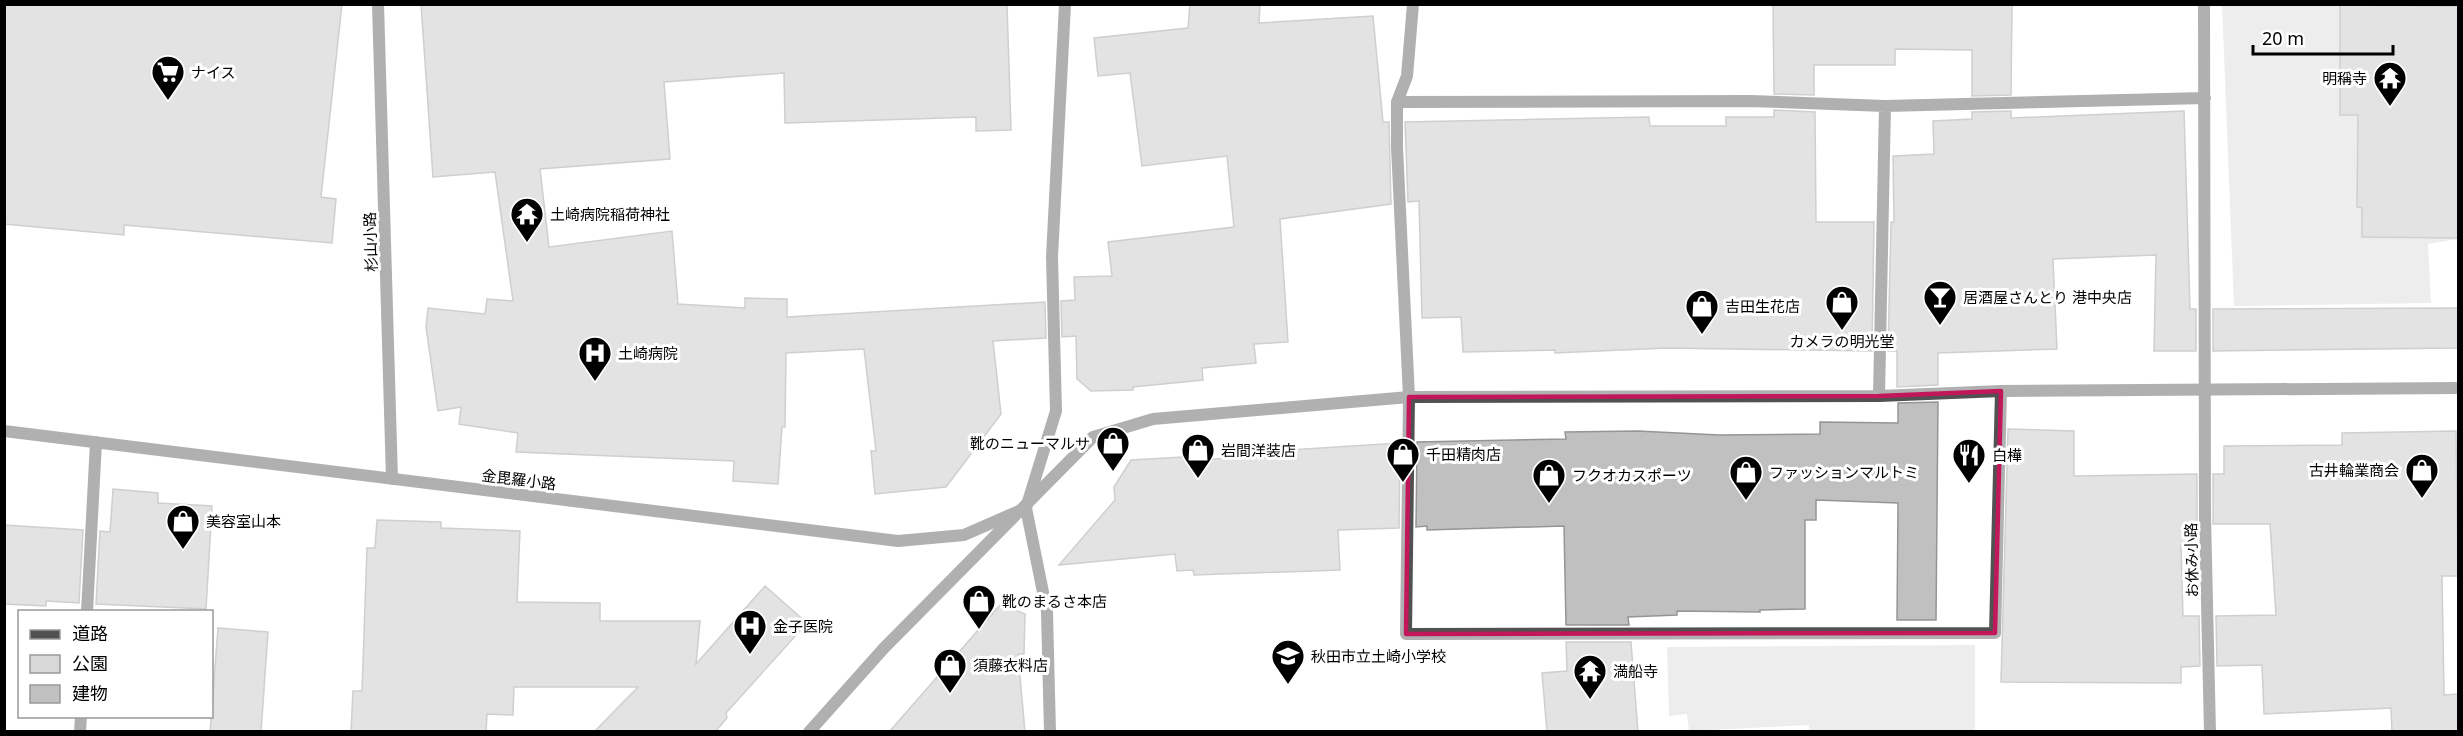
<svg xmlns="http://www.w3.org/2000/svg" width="2463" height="736" font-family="'Noto Sans','Noto Sans JP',sans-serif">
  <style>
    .green { fill: #d8d8d8 }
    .building { fill: #c0c0c0; stroke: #959595; stroke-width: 1.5 }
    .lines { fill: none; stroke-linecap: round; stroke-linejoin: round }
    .minor { stroke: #515151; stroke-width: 12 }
    .tertiary { stroke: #515151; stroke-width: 12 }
    .marked { fill: none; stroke: #c2185b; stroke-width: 4.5; stroke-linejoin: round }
    .labels { text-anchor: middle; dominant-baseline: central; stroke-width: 6; stroke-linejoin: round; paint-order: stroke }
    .poi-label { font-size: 15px; fill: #000; stroke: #fff; text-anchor: start }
    .street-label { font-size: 15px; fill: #000; stroke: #fff }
  </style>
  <rect width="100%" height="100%" fill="#fff"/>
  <!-- green -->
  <path class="green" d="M2222,5H2458V239L2428,244L2431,303L2234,306Z
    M1975,645V731L1809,732V725L1689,731L1687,714L1669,716L1667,647Z"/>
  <!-- building -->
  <path class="building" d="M4,4H342L321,197L336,199L332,243L124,225V235L4,224Z
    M421,4H1007L1011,130L976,131V117L785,123L784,73L664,82L670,159L540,169L549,247L672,231L678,304L745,308V298L787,299V317L1045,302L1046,338L993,341L1001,414L946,487L875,494L871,451H876L864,349L786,353L785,427H782L778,484L733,481L734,461L516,452L518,433L459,424L461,407L438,411L426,327L428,308L485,314L487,299L513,301L495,172L433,177Z
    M1190,4H1260L1259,23L1373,16L1383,122H1389L1391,204L1280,219L1288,342L1254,344L1256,363L1202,368L1203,380L1133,387V390L1091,391L1077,379L1076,336L1062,337L1061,301L1075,300L1074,277L1112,276L1108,242L1234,227L1227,156L1142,166L1130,73L1098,76L1094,38L1188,28Z
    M1773,4H2012L2011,95L1972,96V50L1895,49V65H1814V95L1774,94Z
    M2340,5L2458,6V238L2362,237V208L2357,207L2358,115H2340Z
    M1774,110L1815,112L1816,222H1874L1872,351L1667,348L1555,353V350L1463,352L1461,317L1422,318L1419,201L1408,202L1405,122L1649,117L1650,126H1726V117H1774Z
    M2011,111V118L2184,111L2190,309H2196V351H2154L2156,255L2053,259L2057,349L1938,353V385L1897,387V351H1888L1891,222H1894L1893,156L1934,154L1933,121L1972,119V112Z
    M2458,308V348L2213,351V309Z
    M1938,402L1936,620H1897L1898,503L1816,500V520H1805V609L1760,610V612L1677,611V615L1628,617L1629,625H1566L1564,526L1427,530V526L1416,527L1417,442L1566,439L1565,432L1638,431L1719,435L1820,434V422L1898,423V403Z
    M2008,429L2074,431V476L2197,474V524H2185L2186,545H2181L2183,616H2199L2200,666L2181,667V683L2001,682Z
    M2456,431L2458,576H2442L2444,695L2458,694V732H2392L2391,708L2264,714L2262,665L2217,666L2216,616L2276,615L2270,524H2213V474H2224V446L2342,445V433Z
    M1400,443L1399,528L1338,530L1340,570L1194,575L1193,570L1177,571L1175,554L1059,565L1115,500L1114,487L1131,460L1201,456V461L1273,451Z
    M113,489L158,493V503L212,506L206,609L96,604L100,531L110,532Z
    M377,520L441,522V528L520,531L517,602L600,603V621H700L696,664L765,586L807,623L726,713L727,718L715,732H594L638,687H514L513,715L487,714L486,732H351L353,691H362L367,548H375Z
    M4,525L83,530L79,603L46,601V606L4,604Z
    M1001,604L1025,614L1024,654H1018L1025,732H889Z
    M218,628L268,632L261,732H210Z
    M1566,642H1631L1638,732H1547L1542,673L1567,671Z"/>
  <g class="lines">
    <!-- minor -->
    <path class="minor" d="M378,4L392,479
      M1413,4L1407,76L1397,102L1750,101L1885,106L1879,396
      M2204,4L2205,516L2210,732
      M1397,102V147L1409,397L1406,634L1995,633L2001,391
      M1885,106L2205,98
      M4,431L898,541L964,535L1019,511
      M87,612L96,442
      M80,732L81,716
      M1050,732L1047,612L1026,508L1056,411L1052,257L1065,4"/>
    <!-- tertiary -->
    <path class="tertiary" d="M809,732L884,648L1093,437L1153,419L1409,397L1879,396L2001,391L2458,388"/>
  </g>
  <!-- marked area -->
  <path d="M0 0H2463V736H0ZM2001,391L1995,633L1406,634L1409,397L1879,396Z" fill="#fff" fill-opacity=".55" fill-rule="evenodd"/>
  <path class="marked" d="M2001,391L1995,633L1406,634L1409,397L1879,396Z"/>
  <!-- icons -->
  <defs>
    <symbol id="supermarket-pin" viewBox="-11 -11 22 30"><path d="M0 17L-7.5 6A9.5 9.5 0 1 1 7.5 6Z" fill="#000" stroke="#fff"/><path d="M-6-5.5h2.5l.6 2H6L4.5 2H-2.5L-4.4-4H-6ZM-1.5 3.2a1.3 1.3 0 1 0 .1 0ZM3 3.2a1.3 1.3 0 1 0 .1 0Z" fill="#fff"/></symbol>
    <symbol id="temple-pin" viewBox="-11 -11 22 30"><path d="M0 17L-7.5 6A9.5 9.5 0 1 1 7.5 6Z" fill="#000" stroke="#fff"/><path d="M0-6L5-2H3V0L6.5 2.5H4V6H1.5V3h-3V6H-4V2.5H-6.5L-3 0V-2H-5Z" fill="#fff"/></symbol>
    <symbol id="bar-pin" viewBox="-11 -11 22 30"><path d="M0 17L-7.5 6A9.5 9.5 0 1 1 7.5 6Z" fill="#000" stroke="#fff"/><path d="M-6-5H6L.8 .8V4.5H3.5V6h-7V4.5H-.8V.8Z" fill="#fff"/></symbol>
    <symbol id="shop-pin" viewBox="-11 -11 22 30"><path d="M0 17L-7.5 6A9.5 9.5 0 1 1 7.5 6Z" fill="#000" stroke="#fff"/><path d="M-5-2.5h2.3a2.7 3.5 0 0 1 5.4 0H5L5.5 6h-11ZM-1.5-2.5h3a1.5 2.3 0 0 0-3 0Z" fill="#fff"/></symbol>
    <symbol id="hospital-pin" viewBox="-11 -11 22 30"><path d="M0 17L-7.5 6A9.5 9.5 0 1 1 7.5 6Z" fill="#000" stroke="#fff"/><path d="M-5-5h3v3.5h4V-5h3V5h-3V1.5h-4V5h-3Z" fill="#fff"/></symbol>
    <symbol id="restaurant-pin" viewBox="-11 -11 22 30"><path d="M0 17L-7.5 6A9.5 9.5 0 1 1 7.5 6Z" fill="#000" stroke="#fff"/><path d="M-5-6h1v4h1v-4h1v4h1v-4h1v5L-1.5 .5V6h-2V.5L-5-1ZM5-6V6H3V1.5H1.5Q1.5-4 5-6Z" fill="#fff"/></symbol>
    <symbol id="school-pin" viewBox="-11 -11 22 30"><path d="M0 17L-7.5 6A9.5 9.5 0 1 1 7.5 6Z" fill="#000" stroke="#fff"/><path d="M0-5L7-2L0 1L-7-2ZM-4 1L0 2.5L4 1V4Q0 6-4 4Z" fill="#fff"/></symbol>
  </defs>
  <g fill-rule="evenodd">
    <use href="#supermarket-pin" x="149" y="53" width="38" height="52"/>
    <use href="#temple-pin" x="2371" y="59" width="38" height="52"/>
    <use href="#temple-pin" x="508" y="195" width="38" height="52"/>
    <use href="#bar-pin" x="1921" y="278" width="38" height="52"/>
    <use href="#shop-pin" x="1823" y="283" width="38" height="52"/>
    <use href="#shop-pin" x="1683" y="287" width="38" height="52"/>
    <use href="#hospital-pin" x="576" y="334" width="38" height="52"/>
    <use href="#shop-pin" x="1094" y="424" width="38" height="52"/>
    <use href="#shop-pin" x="1179" y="431" width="38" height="52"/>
    <use href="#shop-pin" x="1384" y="435" width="38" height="52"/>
    <use href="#restaurant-pin" x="1950" y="436" width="38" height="52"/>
    <use href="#shop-pin" x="2403" y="451" width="38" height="52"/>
    <use href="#shop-pin" x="1727" y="453" width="38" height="52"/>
    <use href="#shop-pin" x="1530" y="456" width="38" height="52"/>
    <use href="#shop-pin" x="164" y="502" width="38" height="52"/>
    <use href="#shop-pin" x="960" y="582" width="38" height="52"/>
    <use href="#hospital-pin" x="731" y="607" width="38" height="52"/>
    <use href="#school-pin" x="1269" y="637" width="38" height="52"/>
    <use href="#shop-pin" x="931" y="646" width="38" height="52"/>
    <use href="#temple-pin" x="1571" y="652" width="38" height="52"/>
  </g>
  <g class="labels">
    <!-- poi labels -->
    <g class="poi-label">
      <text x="191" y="72">ナイス</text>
      <text x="2367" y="78" text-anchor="end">明稱寺</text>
      <text x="550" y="214">土崎病院稲荷神社</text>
      <text x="1963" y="297">居酒屋さんとり 港中央店</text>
      <text x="1725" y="306">吉田生花店</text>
      <text x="1842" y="341" text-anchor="middle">カメラの明光堂</text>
      <text x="618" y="353">土崎病院</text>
      <text x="1090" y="443" text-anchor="end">靴のニューマルサ</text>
      <text x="1221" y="450">岩間洋装店</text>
      <text x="1426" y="454">千田精肉店</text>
      <text x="1992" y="455">白樺</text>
      <text x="2399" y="470" text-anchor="end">古井輪業商会</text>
      <text x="1769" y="472">ファッションマルトミ</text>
      <text x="1572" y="475">フクオカスポーツ</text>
      <text x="206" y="521">美容室山本</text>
      <text x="1002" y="601">靴のまるさ本店</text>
      <text x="773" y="626">金子医院</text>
      <text x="1311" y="656">秋田市立土崎小学校</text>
      <text x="973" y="665">須藤衣料店</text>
      <text x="1613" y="671">満船寺</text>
    </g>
    <!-- street labels -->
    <g class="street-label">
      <text transform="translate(370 242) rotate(-92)">杉山小路</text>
      <text transform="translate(519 479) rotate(7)">金毘羅小路</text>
      <text transform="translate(2191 560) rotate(-91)">お休み小路</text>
    </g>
  </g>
  <!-- border -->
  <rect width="2463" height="736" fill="none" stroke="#000000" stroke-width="12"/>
  <!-- legend -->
  <rect x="18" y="610" width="195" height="108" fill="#ffffff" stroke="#999999" stroke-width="1.5"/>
  <rect x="30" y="630" width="30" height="9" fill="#515151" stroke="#999999" stroke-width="1.5"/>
  <text x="72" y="640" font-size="18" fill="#000000">道路</text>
  <rect x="30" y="655" width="30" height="18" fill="#d8d8d8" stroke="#999999" stroke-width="1.5"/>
  <text x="72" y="670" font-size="18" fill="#000000">公園</text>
  <rect x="30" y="685" width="30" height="18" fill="#c0c0c0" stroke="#999999" stroke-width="1.5"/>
  <text x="72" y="700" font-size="18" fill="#000000">建物</text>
  <!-- scale -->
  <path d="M2253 45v9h140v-9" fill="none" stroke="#000000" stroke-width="3"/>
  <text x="2262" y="45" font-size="18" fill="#000000" stroke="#ffffff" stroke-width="4.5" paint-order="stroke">20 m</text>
</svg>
